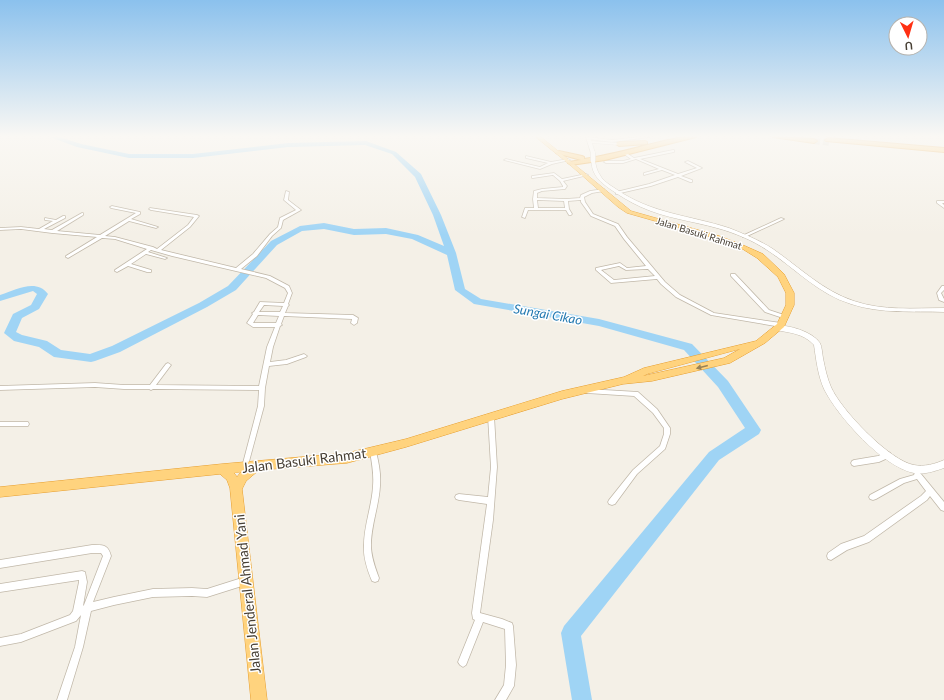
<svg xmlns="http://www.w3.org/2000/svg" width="944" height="700" font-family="Lato,sans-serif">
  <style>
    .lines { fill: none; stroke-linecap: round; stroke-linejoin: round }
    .river { fill: #9fd4f5; fill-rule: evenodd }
    .motorway-tunnel { stroke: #d2cdc3; stroke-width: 6; stroke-dasharray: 6 3; stroke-linecap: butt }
    .minor-casing { stroke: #c1b8a9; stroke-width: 1.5 }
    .tertiary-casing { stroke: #c1b8a9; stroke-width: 1 }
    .trunk-casing { stroke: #e79e2e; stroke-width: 1 }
    .motorway-casing { stroke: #e79e2e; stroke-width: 2 }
    .minor { fill: #fff; fill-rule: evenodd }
    .tertiary { fill: #fff; fill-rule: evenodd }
    .trunk { fill: #ffd37e; fill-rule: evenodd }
    .motorway { fill: #ffc867; fill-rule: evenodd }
    .tertiary-bridge-casing { stroke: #c1b8a9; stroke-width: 5.5; stroke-linecap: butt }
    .tertiary-bridge { stroke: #fff; stroke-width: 4.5 }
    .oneway { fill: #9a8256 }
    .labels { text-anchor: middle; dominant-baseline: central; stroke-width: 3; stroke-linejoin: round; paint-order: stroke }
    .far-street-label { font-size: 10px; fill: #484035; stroke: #fff }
    .water-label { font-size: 13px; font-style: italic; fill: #267bb2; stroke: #fff }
    .near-street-label { font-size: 14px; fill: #484035; stroke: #fff }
  </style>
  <rect width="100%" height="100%" fill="#f4f0e7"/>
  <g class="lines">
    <!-- river -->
    <path class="river" d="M50,137H60L81,144L129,154H193L288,143L366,141L396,152L421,174L441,215L456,253L465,289L481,299L599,319L692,344L728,381L761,430L759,434L719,460L581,636L592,700H572L561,633L564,626L709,452L745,428L718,387L684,350L599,326L474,304L455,290L447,255L412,239L386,234L354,235L324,229L302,231L277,245L236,290L207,307L120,352L95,361L91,362L54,357L39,347L14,341L4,333L13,314L31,305L37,294L33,291L0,301V295C16,290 36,278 48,294L39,309L22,318L16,332L22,335L47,341L61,350L90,354L112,346L199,303L228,286L271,241L300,226L324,223L354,229L386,228L418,235L444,246L433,215L415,177L392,154L365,145L288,147L193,158H129L77,147Z"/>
    <!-- motorway-tunnel -->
    <path class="motorway-tunnel" d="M814,141L830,143"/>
    <defs>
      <path id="minor" d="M587,137L612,140L639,137H650L612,142L588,139H587Z
        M673,150H674V152L640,159L678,174L697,168L685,162L688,161L702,168L681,176L692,180V182H690L678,177L651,186L616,194V192L649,184L675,175L662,170L644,175V173L659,169L636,159L623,163H606L604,162L605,161H623L631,159L624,154V152H625L634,158Z
        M526,156L551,162L568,159L570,160L552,164L540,169L504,160L506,159L540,167L548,163L526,158Z
        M554,173L562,179L586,174L588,175L563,181L567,186L565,189L542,191L537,193V198L566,199L580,198L581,195L590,191L604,189V191L592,193L584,197L585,202L593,214L618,224L627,237L665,282L680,295L714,313L781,323L783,324L784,325L783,326L781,327L711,315L676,297L661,284L657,279L611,283L596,270V268L620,263L627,268L646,266L624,239L615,226L591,216L581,202V200L568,201L569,209L572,214L571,215H569L566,210H528L525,218L522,217L525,208H534L533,199L534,191L542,189L563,187V186L560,181L553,175L533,178H532V176ZM537,200L564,201L565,208H538ZM619,266L626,270L648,269L655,276L614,280L601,270Z
        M286,191L289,192L288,200L301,210L283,220L281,228L272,236L257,256L241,269L270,276L289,286L292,293L288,304L289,305L288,306L285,313L353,315L358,318L357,323L354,325L351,323L352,319L284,316L281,324L282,325L280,326L273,347L270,362L286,360L304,354L307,356L306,357L287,364L269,366L265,388L264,406L247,469L245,470L243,469L242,467L258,406L259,390L153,389L151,390L149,389H124L95,387L0,390V386L95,383L124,385H150L166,364L168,363L171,365L156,385L259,386L267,347L275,327H253L247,323L253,314L252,313L254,312L260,302L284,303L288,293L285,288L266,278L172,256L151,250L148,252L167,258L165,259L146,254L131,264L151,270V272H147L128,266L117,272L115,271V270L147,249L115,239L102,238L68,258L66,257V256L97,237L52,233L21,229L0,230V228L21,227L39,229L53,221L45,220V218L56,220L63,216H65V218L44,229L52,230L82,213H83V215L57,231L100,235L136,213L111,208L110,207L112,206L140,212V214L131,219L158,227L156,228L129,221L105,236L115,237L153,247L157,249L188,225L194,217L151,210L149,209L150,208L197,215L199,216L190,227L161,250L236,268L253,254L270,234L278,227L280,218L296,210L284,200ZM264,305L283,306L280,312H259ZM258,315L279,316L276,323H253Z
        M937,201H944V203H942L944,205V208L937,203Z
        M781,218L784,219L745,237H743L742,236Z
        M731,274H735L769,310L787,316L788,317L787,318H783L765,312L731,276Z
        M942,286H944V290L941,293L944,299V302L939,300L937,293Z
        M585,389H587L638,392L657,409L670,428V434L665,449L637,474L615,504L612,505L609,504L608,502L609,500L633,470L660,446L664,434V428L653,413L634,396L587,393H585L584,391Z
        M489,414H493L494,416L497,467L493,520L480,613L502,619L512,623L513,626L516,665L514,686L506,700H495L504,685L506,665L505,629L483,622L466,665L463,667L460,665L458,662L475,620L473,619L472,613L487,504L459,500L456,499L455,497L456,495L459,494L488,497L491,467L488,416Z
        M0,422H28L29,424L28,426H0Z
        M373,449L375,450L376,452C379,463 381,475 380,486C379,506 371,525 371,545C371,557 375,567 379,578L378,581L375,582L372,581C367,569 363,557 364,545C364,525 372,506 373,486C374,475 372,463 370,452L371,450Z
        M888,452L890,453L891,455L890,457L879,462L854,466L852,465L851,463L852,461L854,460L878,456Z
        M917,471L921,474L944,502V511L941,510L930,496L927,500L869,542L847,550L831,560L828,559L827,556L828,553L841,544L864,536L921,496L926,491L917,479L904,483L876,499L873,500L870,499L869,497L870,495L900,479L914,475L915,472Z
        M92,545C103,545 108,544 111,556L93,602L114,597L153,589L192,588L207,589L245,577L248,578L249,581L248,584L245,585L207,597L192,596L153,597L114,605L91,611L83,647L67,700H57L75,647L81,615L76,621L21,642L0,646V638L21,634L70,615L73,611L79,582V580L0,592V584L82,571L85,572L87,582L83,606L84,605L103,556L101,553H92L0,568V560Z"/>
      <path id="tertiary" d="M586,137H590L591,141L619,143L621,144L619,145L592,143L595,153L593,154L591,153Z
        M592,160L595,161C596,166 597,171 600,175C603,181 610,185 616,189C652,214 689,215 729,228C744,234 759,240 773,249C799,267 823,291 854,301C883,311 914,308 944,308V312C913,311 881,314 851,304C818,294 795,268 767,250C752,240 735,233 717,228C692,221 665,218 641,207C630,202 620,196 610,189C600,182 590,173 592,160Z
        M776,326C788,324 813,332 820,343C822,347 822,353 823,358C825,368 827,378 831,387C841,410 890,461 914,465C924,467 935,464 944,460V468C935,471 924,475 914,473C883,467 838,417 824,389C818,376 816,359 814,345C803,333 790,333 776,330L775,328Z"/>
      <path id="trunk" d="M536,137H541L631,211L719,236L745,246L763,254L784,274L794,293V305L784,327L765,343L730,363L652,381L623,384L562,399L406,447L347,463L259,470L246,481L242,489L267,700H251L230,488L227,480L220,474L0,497V487L222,464L347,453L406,439L562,391L624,377L644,368L756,341L777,324L786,305V293L778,277L757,258L741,248L715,238L627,213L618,207L569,164ZM740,349L724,358L643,376L647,374ZM241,472L237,477L234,473Z"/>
      <path id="motorway" d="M683,137H696L605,160L571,165L568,163L569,162L581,160L556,153L559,151L582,156L584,157V159C618,154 650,143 683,137Z
        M773,137L814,139L817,141L814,143Z
        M828,138L944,148V152L826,141L825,140Z
        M645,141L647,142V144L619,146L616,144L619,142Z"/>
    </defs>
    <!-- minor casing -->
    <use href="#minor" class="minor-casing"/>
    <!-- tertiary casing -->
    <use href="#tertiary" class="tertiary-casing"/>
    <!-- trunk casing -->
    <use href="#trunk" class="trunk-casing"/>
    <!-- motorway casing -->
    <use href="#motorway" class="motorway-casing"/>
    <!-- minor -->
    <use href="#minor" class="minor"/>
    <!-- tertiary -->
    <use href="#tertiary" class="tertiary"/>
    <!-- trunk -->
    <use href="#trunk" class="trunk"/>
    <!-- motorway -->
    <use href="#motorway" class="motorway"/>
    <defs>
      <path id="tertiary-bridge" d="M593,153V161"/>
    </defs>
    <!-- tertiary-bridge casing -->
    <use href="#tertiary-bridge" class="tertiary-bridge-casing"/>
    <!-- tertiary-bridge -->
    <use href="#tertiary-bridge" class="tertiary-bridge"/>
  </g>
  <!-- one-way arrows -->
  <defs><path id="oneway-solid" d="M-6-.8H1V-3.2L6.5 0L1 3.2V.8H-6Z"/></defs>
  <use class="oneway" href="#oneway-solid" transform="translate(702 367) rotate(166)"/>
  <!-- sky -->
  <linearGradient id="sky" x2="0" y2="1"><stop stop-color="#8bc1ed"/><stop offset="0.58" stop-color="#faf8f4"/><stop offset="1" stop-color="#faf8f4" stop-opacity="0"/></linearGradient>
  <rect width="944" height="235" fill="url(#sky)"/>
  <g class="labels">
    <!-- far-street labels -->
    <g class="far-street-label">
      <text transform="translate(699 233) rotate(17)">Jalan Basuki Rahmat</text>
    </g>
    <!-- water labels -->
    <g class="water-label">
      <text transform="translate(548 314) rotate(10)">Sungai Cikao</text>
    </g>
    <!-- near-street labels -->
    <g class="near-street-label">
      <text transform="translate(304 460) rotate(-7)">Jalan Basuki Rahmat</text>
      <text transform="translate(247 594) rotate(-96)">Jalan Jenderal Ahmad Yani</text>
    </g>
  </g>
  <!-- north arrow -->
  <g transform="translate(908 36) rotate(175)"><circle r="19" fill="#ffffff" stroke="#b6b3ae"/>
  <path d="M0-3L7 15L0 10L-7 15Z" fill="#ff3013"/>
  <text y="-6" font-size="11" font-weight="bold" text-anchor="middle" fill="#484035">U</text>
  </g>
</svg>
